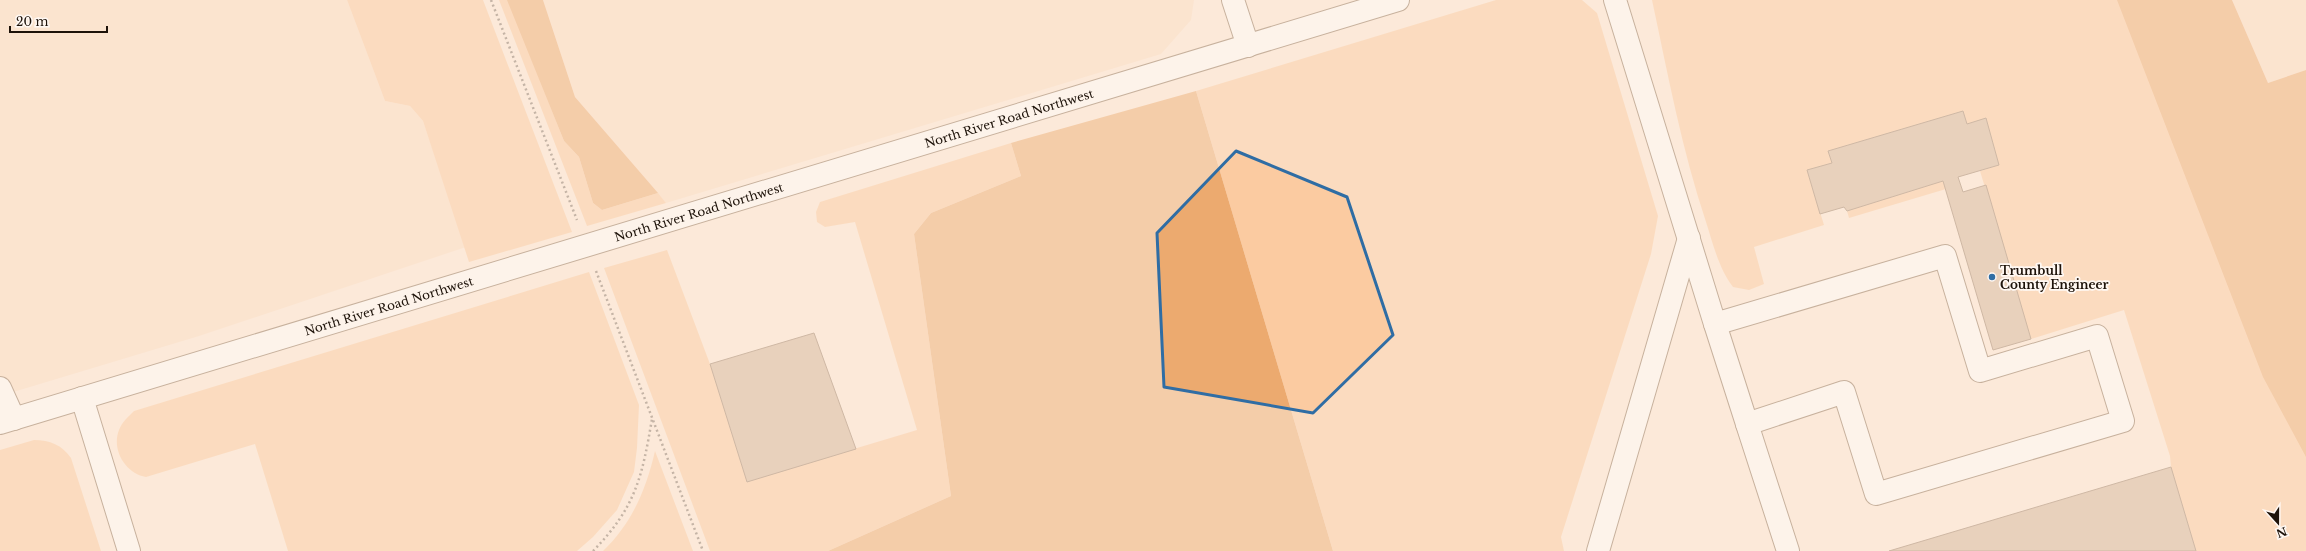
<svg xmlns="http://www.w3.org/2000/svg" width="2306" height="551" font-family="'Libre Baskerville',serif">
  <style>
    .built { fill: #fbddc4 }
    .green { fill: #fbcba1 }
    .forest { fill: #ecaa6f }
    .building { fill: #d1b39a; stroke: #987c64 }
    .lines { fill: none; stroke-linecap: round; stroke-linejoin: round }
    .minor-casing { stroke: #896e56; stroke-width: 24 }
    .path { stroke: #837468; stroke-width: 2.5; stroke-dasharray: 2 3; stroke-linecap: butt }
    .minor { stroke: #fff; stroke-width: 22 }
    .marked { fill: none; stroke: #2f6da4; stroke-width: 3; stroke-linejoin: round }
    .poi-dot { fill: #2f6da4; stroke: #fff8f3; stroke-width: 1.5 }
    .labels { text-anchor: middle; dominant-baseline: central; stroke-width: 3.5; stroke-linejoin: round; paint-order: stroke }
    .street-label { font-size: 12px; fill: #1d1209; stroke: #fff8f3 }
    .poi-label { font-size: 12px; font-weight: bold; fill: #1d1209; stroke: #fff8f3; text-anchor: start }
  </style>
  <rect width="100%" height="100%" fill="#fce9d9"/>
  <!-- built -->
  <path class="built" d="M0,0H347L385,101L410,106L423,121L466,247L199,336L0,396Z
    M543,0H1194L1191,20L1161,54L666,203L575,97Z
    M2232,0H2306V70L2268,83Z"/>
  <!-- green -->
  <path class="green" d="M347,0H483L572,232L469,262L423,121L410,106L385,101Z
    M499,0H508L564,141L579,157L593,203L602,210L658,193L666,203L587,226Z
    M1496,0H1582L1597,13L1658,216L1651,254L1561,537L1564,551H1333L1196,91Z
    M1652,0H2127L2306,401V551H2196L2171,467L2170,456L2124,310L2031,339L1980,171L1999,165L1986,118L1967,124L1963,111L1828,151L1832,163L1807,170L1824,225L1754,247L1764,284L1749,290L1733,287C1719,269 1713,244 1706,222C1682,150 1668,75 1652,0Z
    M1011,143L1021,176L931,213L914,234L951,496L828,551H710L604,268L667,250L710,364L747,481L917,430L855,222L825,227L817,222L816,212L820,202Z
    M1943,181L1946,189L1849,218L1847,211Z
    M589,272L639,405L637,448L634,472L617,510L593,537L577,551H288L255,444L146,477C126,474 111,450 119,430C122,422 128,417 134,411Z
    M34,440C50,440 62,445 71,458L101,551H0V450Z
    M655,451L693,551H603C632,523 646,490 655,451Z"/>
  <!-- forest -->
  <path class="forest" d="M507,0H543L575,97L658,193L602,210L593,203L579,157L564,141Z
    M2117,0H2232L2268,83L2306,70V457L2263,377Z
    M1196,91L1333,551H828L951,496L914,234L931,213L1021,176L1011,143Z"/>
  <!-- building -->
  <path class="building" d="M1963,111L1967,124L1986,118L1999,165L1958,177L1963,192L1986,185L2031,339L1993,350L1943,181L1847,211L1844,207L1820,214L1807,170L1832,163L1828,151Z
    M814,333L856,449L747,482L710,364Z
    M2171,467L2196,551H1889Z"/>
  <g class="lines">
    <defs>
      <g id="minor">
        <path d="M1233,0L1248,46"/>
        <path d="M1615,0L1715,324L1945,256L1980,371L2097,336L2123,421L1876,494L1844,392L1747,424L1788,551"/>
        <path d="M1715,324L1747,424"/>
        <path d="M0,388L14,419"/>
        <path d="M82,398L129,551"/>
        <path id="s1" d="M0,423L1398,0"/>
        <path d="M1598,551L1689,238"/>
      </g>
    </defs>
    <!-- minor casing -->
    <use href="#minor" class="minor-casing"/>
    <!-- path -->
    <path class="path" d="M491,0L577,220
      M596,271L703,551
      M593,551C636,507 642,477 652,419"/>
    <!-- minor -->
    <use href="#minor" class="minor"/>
  </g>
  <!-- marked area -->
  <path d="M0 0H2306V551H0ZM1236,151L1347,197L1393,335L1313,413L1164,387L1157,233Z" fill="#fce9d9" fill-opacity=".55" fill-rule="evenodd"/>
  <path class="marked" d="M1236,151L1347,197L1393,335L1313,413L1164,387L1157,233Z"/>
  <!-- markers -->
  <circle class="poi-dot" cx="1992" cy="277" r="4"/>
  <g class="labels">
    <!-- street labels -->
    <g class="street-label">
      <text stroke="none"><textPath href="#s1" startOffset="1054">North River Road Northwest</textPath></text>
      <text stroke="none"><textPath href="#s1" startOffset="730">North River Road Northwest</textPath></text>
      <text stroke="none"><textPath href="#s1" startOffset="406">North River Road Northwest</textPath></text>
    </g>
    <!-- poi labels -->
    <g class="poi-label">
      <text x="2000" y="270">Trumbull<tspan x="2000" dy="14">County Engineer</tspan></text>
    </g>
  </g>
  <!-- north arrow -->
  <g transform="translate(2278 523) rotate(159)" stroke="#fff8f3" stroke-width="3" paint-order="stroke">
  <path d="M0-3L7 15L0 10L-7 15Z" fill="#1d1209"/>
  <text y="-6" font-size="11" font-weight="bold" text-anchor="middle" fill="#1d1209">N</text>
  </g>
  <!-- scale -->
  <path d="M10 26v6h97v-6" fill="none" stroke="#1d1209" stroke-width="2"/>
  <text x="16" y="26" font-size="12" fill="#1d1209" stroke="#fff8f3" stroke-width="3" paint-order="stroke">20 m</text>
</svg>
